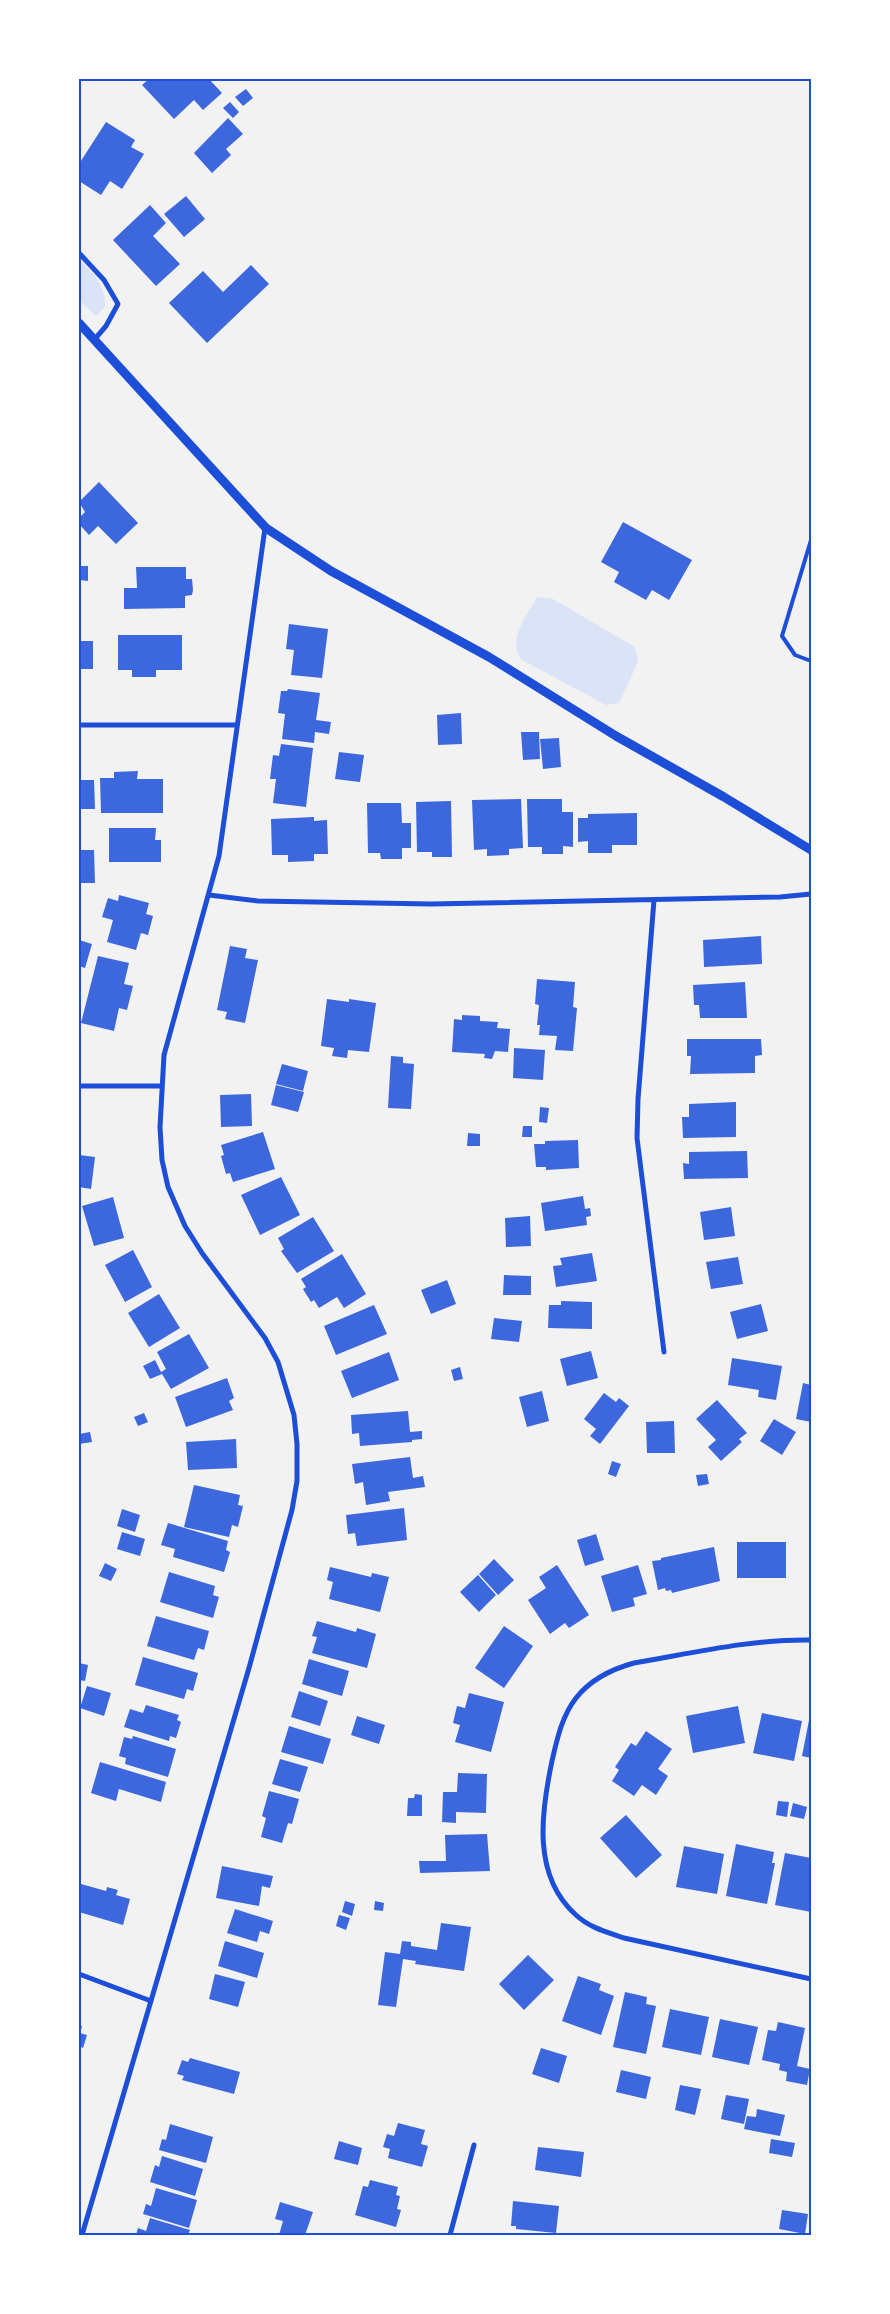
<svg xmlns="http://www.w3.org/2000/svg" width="890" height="2314" font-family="Signika,sans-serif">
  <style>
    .green { fill: #dbe4f7 }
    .building { fill: #3d67dc }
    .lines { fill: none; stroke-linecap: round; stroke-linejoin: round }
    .service { stroke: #1d4ed8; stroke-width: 4 }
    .minor { stroke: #1d4ed8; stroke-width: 5 }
    .tertiary { stroke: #1d4ed8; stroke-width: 9 }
    .neatline { fill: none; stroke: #1d4ed8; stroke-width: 2 }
  </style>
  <rect width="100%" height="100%" fill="#f2f2f2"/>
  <!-- green -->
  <path class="green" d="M79,259C93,274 106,285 105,307L96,316L79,300Z
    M537,597L553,599L635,647L638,662L619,703L606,705L522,660C506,641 527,615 537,597Z"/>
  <!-- building -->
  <path class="building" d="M149,79H209L222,93L203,110L194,100L174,119L142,85Z
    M246,89L253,98L243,106L235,97Z
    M230,102L239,112L233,118L223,108Z
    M228,118L243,134L226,149L231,155L212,173L194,153Z
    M106,122L135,140L131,147L144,154L122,189L110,181L101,195L79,181V164Z
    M186,196L205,219L184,237L164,214Z
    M150,205L166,223L153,236L180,264L156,286L113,240Z
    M251,265L269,284L207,343L169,303L203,271L223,292Z
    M99,482L138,523L116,544L98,526L89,535L79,524V518L85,512L79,502Z
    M623,522L692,560L669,600L652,590L646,600L614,582L619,572L601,562Z
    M79,566H88V581L79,580Z
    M136,567H186V579H192L193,590L192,595L185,596V608L124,609V588H137Z
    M289,624L328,629L322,678L291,675L294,650L286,649Z
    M118,635H182V670H156V677H132V670H118Z
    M79,641H93V669H79Z
    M288,689L320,693L316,720L331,722L329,734L315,732L314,743L282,739L285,714L278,713L281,691H287Z
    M461,713L462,744L438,745L437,715Z
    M521,732H539L540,759L523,760Z
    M559,738L561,767L543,769L540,739Z
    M281,744L313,748L306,807L273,803L276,779H270L273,755L279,756Z
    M339,752L364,755L360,782L335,779Z
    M138,771L137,779H163V813H101L100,778H114V772Z
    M79,780H94L95,809H79Z
    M521,799L523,848L509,849V855L487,856V849L474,850L472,800Z
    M527,799H562V812H573V847L563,846V854H542V847H528Z
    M451,801L452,857H432V852H417L416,802Z
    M367,803H401L402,823H411V848H402V859H381L380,853H368Z
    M637,813V845H612V853H588V841L578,842V818H588V814Z
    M314,817V821L327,820L328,854H314V861L288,862V855H272L271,819Z
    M109,828H156L155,840H161V862H109Z
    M79,850H94L95,883H79Z
    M119,895L149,903L146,914L153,916L148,935L141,933L136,950L107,942L113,920L102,917L108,898L118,901Z
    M761,936L762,964L704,967L703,940Z
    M79,940L92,944L85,968L79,966Z
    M230,946L247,949L245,958L258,960L245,1023L225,1019L227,1012L217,1010Z
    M98,956L129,963L124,984L133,986L127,1010L119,1008L114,1031L81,1023Z
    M537,979L575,982L573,1007L577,1008L573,1051L555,1050L557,1036L539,1035L540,1025H537L539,1005L535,1004Z
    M745,982L747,1018H700L699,1005H694L693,985Z
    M327,999L349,1002V999L376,1003L369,1052L348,1050L347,1058L332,1056L334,1048L321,1046Z
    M462,1015L480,1016V1021L498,1022L497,1028L510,1029L508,1052L495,1051L492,1059L484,1058L485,1054L452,1052L454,1019L462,1020Z
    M687,1039H761L762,1055L755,1056V1073L690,1074L691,1056H687Z
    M514,1048L545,1050L543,1080L513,1078Z
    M391,1056L403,1057V1063L414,1064L411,1109L388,1108Z
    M282,1064L308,1071L303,1091L276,1084Z
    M276,1085L304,1092L298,1112L271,1105Z
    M251,1094L252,1126L221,1127L220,1095Z
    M736,1102V1137L683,1138L682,1117H689V1104Z
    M540,1107L549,1108L547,1123L539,1122Z
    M523,1126H532V1137H522Z
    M263,1132L275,1169L233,1182L230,1173L226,1174L221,1156L224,1155L221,1145Z
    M468,1133L480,1134V1146H467Z
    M578,1140L579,1168L546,1170V1167H536L534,1144H545V1141Z
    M747,1151L748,1178L684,1179L683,1163L689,1164V1152Z
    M79,1155L95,1157L91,1189L79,1187Z
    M281,1177L300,1215L260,1235L241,1195Z
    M583,1196L585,1209L590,1208L591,1216L586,1217L587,1225L545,1231L541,1203Z
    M113,1197L124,1238L94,1246L82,1206Z
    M731,1207L735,1236L704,1240L700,1212Z
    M530,1216L531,1246L506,1247L505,1218Z
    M313,1217L334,1251L297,1273L281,1251L284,1249L278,1238Z
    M133,1250L152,1287L125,1302L105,1265Z
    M592,1253L597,1281L556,1287L553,1266L562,1265L560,1258Z
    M342,1254L366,1294L344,1308L337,1297L319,1308L314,1300L311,1302L303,1289L306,1287L301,1279Z
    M738,1257L743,1284L711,1289L706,1262Z
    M504,1275L531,1276V1295H503Z
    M447,1280L456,1304L431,1314L421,1290Z
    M159,1294L180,1328L149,1347L128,1313Z
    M561,1301L592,1302V1329L548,1328L549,1305H561Z
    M761,1304L768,1331L737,1339L730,1312Z
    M374,1305L387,1334L336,1355L324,1326Z
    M494,1318L522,1321L519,1342L491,1339Z
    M189,1334L209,1368L171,1389L162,1374L150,1379L143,1366L155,1360L161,1372L166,1369L157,1352Z
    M591,1351L598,1378L567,1386L560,1359Z
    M389,1352L399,1380L352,1398L341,1371Z
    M732,1358L782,1366L776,1400L758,1397L759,1390L728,1385Z
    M460,1367L463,1379L454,1381L451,1370Z
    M227,1378L234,1398L229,1401L233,1410L186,1427L175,1397Z
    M803,1383L811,1385V1422L796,1419Z
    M542,1391L549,1421L527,1427L519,1397Z
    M604,1393L616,1402L619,1398L629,1406L600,1444L590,1436L596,1429L584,1419Z
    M717,1400L747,1433L739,1439L742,1442L721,1461L708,1447L716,1440L696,1419Z
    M408,1411L410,1432L422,1431V1439L412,1440V1442L360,1446L359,1433L352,1434L351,1415Z
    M144,1413L148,1422L138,1426L134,1417Z
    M774,1419L796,1432L782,1455L760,1441Z
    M674,1421L675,1453H647L646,1422Z
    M90,1432L92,1442L79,1444V1434Z
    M236,1439L237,1468L188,1470L186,1442Z
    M410,1457L413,1478L423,1476L425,1487L388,1492L390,1501L366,1505L363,1482L355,1484L352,1464Z
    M612,1461L621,1464L616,1477L608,1474Z
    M707,1474L709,1484L698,1486L696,1475Z
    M194,1485L240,1495L238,1505L243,1506L238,1527L232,1525L229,1537L184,1527Z
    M404,1508L407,1540L357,1546L355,1533L348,1534L346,1515Z
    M122,1509L140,1515L135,1532L117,1526Z
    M168,1523L228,1541L226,1550L230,1552L224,1572L173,1557L175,1549L161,1545Z
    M122,1532L145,1539L140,1556L117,1549Z
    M596,1534L604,1560L585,1566L577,1540Z
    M737,1542H786V1578H737Z
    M714,1547L720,1581L672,1593L671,1590L666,1591L665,1588L658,1590L652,1561L661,1560V1558Z
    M494,1559L514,1580L498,1595L479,1574Z
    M105,1563L117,1569L111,1581L99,1576Z
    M557,1565L589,1615L569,1628L565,1623L550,1634L528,1600L546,1588L539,1577Z
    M638,1565L647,1594L633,1598L635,1606L612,1612L601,1576Z
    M330,1567L371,1577L372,1573L389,1577L380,1612L329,1599L333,1582L327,1580Z
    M169,1572L215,1586L213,1595L219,1597L213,1618L160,1602Z
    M478,1575L496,1595L479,1612L460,1592Z
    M156,1616L209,1631L204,1650L198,1648L194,1660L147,1646Z
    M317,1621L356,1632L357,1628L376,1634L367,1668L312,1653L317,1637L312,1636Z
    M504,1626L533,1646L504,1688L475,1668Z
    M143,1657L198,1673L193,1691L187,1689L184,1699L135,1685Z
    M309,1659L349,1671L342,1696L302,1684Z
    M79,1663L88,1665L85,1681L79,1680Z
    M87,1686L111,1693L104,1716L80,1708Z
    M299,1691L328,1701L320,1726L291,1717Z
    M469,1693L504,1702L491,1752L455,1742L460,1725L453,1723L457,1706L465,1708Z
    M146,1705L179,1715L177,1720L181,1722L176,1738L170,1736L169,1741L124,1727L130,1709L143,1713Z
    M738,1706L745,1743L693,1753L686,1716Z
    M762,1713L802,1721L794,1761L753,1753Z
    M810,1715H811V1758L802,1756Z
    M357,1716L385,1725L379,1744L351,1735Z
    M289,1726L331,1739L323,1764L281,1752Z
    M646,1731L672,1749L658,1769L668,1776L656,1795L642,1785L634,1796L612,1781L619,1770L615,1767L631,1743L636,1746Z
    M133,1736L176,1749L168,1777L125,1764L126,1758L119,1756L124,1737L132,1739Z
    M280,1759L308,1767L300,1792L272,1784Z
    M100,1762L166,1782L161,1802L119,1789L116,1801L91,1793Z
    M458,1773L487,1774L486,1813L456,1812V1823L442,1822L443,1792H457Z
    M269,1791L299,1799L292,1824L288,1823L282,1843L261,1837L266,1818L262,1816Z
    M415,1794L422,1795V1816H407L408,1798H414Z
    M778,1801L789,1802L787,1817L776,1815Z
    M793,1803L807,1807L804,1819L790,1816Z
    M626,1815L662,1855L636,1878L600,1838Z
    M487,1834L490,1871L420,1873L419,1861H446L445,1835Z
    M736,1844L774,1852L772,1863H775L767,1904L726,1896Z
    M684,1846L724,1854L717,1894L676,1887Z
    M785,1853L811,1858V1912L775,1905Z
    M222,1866L273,1876L270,1888L262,1886L259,1906L216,1898Z
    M81,1884L106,1891L107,1887L118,1890L116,1895L130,1899L123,1925L79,1912Z
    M345,1901L355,1904L352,1916L342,1912Z
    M375,1901L384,1903L383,1911L374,1910Z
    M235,1909L273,1921L269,1934L260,1931L257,1942L227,1933Z
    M339,1915L350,1918L346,1930L336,1926Z
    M441,1923L471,1927L464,1971L415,1964L416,1961L403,1959L396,2007L378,2005L385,1952L400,1954L402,1941L411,1942V1946L437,1950Z
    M225,1941L264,1953L257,1978L218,1966Z
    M528,1955L554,1980L524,2010L499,1984Z
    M215,1974L245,1982L238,2007L209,1999Z
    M578,1976L601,1984L599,1990L614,1996L601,2035L562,2021Z
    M625,1992L647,1997L646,2004L656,2006L646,2054L613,2047Z
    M670,2009L709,2017L701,2055L662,2047Z
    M720,2019L758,2027L749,2065L712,2057Z
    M778,2022L805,2028L797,2066L810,2069L807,2085L786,2081L787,2072L779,2070L780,2064L762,2060L768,2030L776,2031Z
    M79,2025L82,2026L80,2033L87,2035L83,2048L79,2046Z
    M541,2048L567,2056L559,2083L532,2074Z
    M190,2058L240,2072L234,2094L182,2080L184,2076L177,2074L182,2060L188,2062Z
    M621,2070L651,2077L646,2099L616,2092Z
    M680,2085L701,2089L695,2115L675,2110Z
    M726,2095L749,2099L744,2124L721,2119Z
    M757,2109L785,2115L780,2136L744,2129L747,2116L756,2117Z
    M398,2123L425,2130L421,2144L428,2146L422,2167L388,2158L390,2149L383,2147L387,2134L394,2136Z
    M170,2124L213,2137L206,2163L159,2150L162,2139L166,2140Z
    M771,2139L795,2143L792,2157L769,2153Z
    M339,2141L362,2148L358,2165L334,2159Z
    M538,2147L584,2152L581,2177L535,2170Z
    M162,2156L203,2169L195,2196L150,2182L155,2165L159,2167Z
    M370,2180L398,2187L396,2195L400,2196L397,2209L401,2210L396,2227L355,2215L363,2186L368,2187Z
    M156,2188L197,2200L189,2228L143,2214L146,2204L151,2206Z
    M513,2201L559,2206L556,2233L516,2229V2226H511Z
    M280,2202L313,2212L305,2235H279L283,2221L275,2219Z
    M782,2210L808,2214L805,2234L779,2229Z
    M150,2218L190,2230L188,2235H136L138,2228L146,2231Z"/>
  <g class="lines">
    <!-- service -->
    <path class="service" d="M811,540L782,636L795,655L811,661"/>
    <!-- minor -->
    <path class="minor" d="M79,253L104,280L118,304L106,326L94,340
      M79,725H237
      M209,895L258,901L431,904L780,897L811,894
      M654,900L638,1099L637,1138L664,1352
      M79,1086H161
      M811,1640C751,1639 693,1653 634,1663C612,1669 591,1679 576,1698C562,1716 557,1739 552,1761C541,1813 532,1876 576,1915C590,1928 607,1932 624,1938L811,1979
      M79,1974L151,2001
      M82,2235L249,1668L292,1510L297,1481V1444L294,1415L278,1362L265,1338L202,1253L185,1226L168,1187L162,1160L160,1127L164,1055L219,856L265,528
      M450,2235L474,2145"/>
    <!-- tertiary -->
    <path class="tertiary" d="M79,323L266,528L331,571L489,657L616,736L724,797L811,850"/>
  </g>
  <!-- border -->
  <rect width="890" height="2314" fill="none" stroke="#ffffff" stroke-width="160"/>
  <rect x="80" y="80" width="730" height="2154" class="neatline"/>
</svg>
